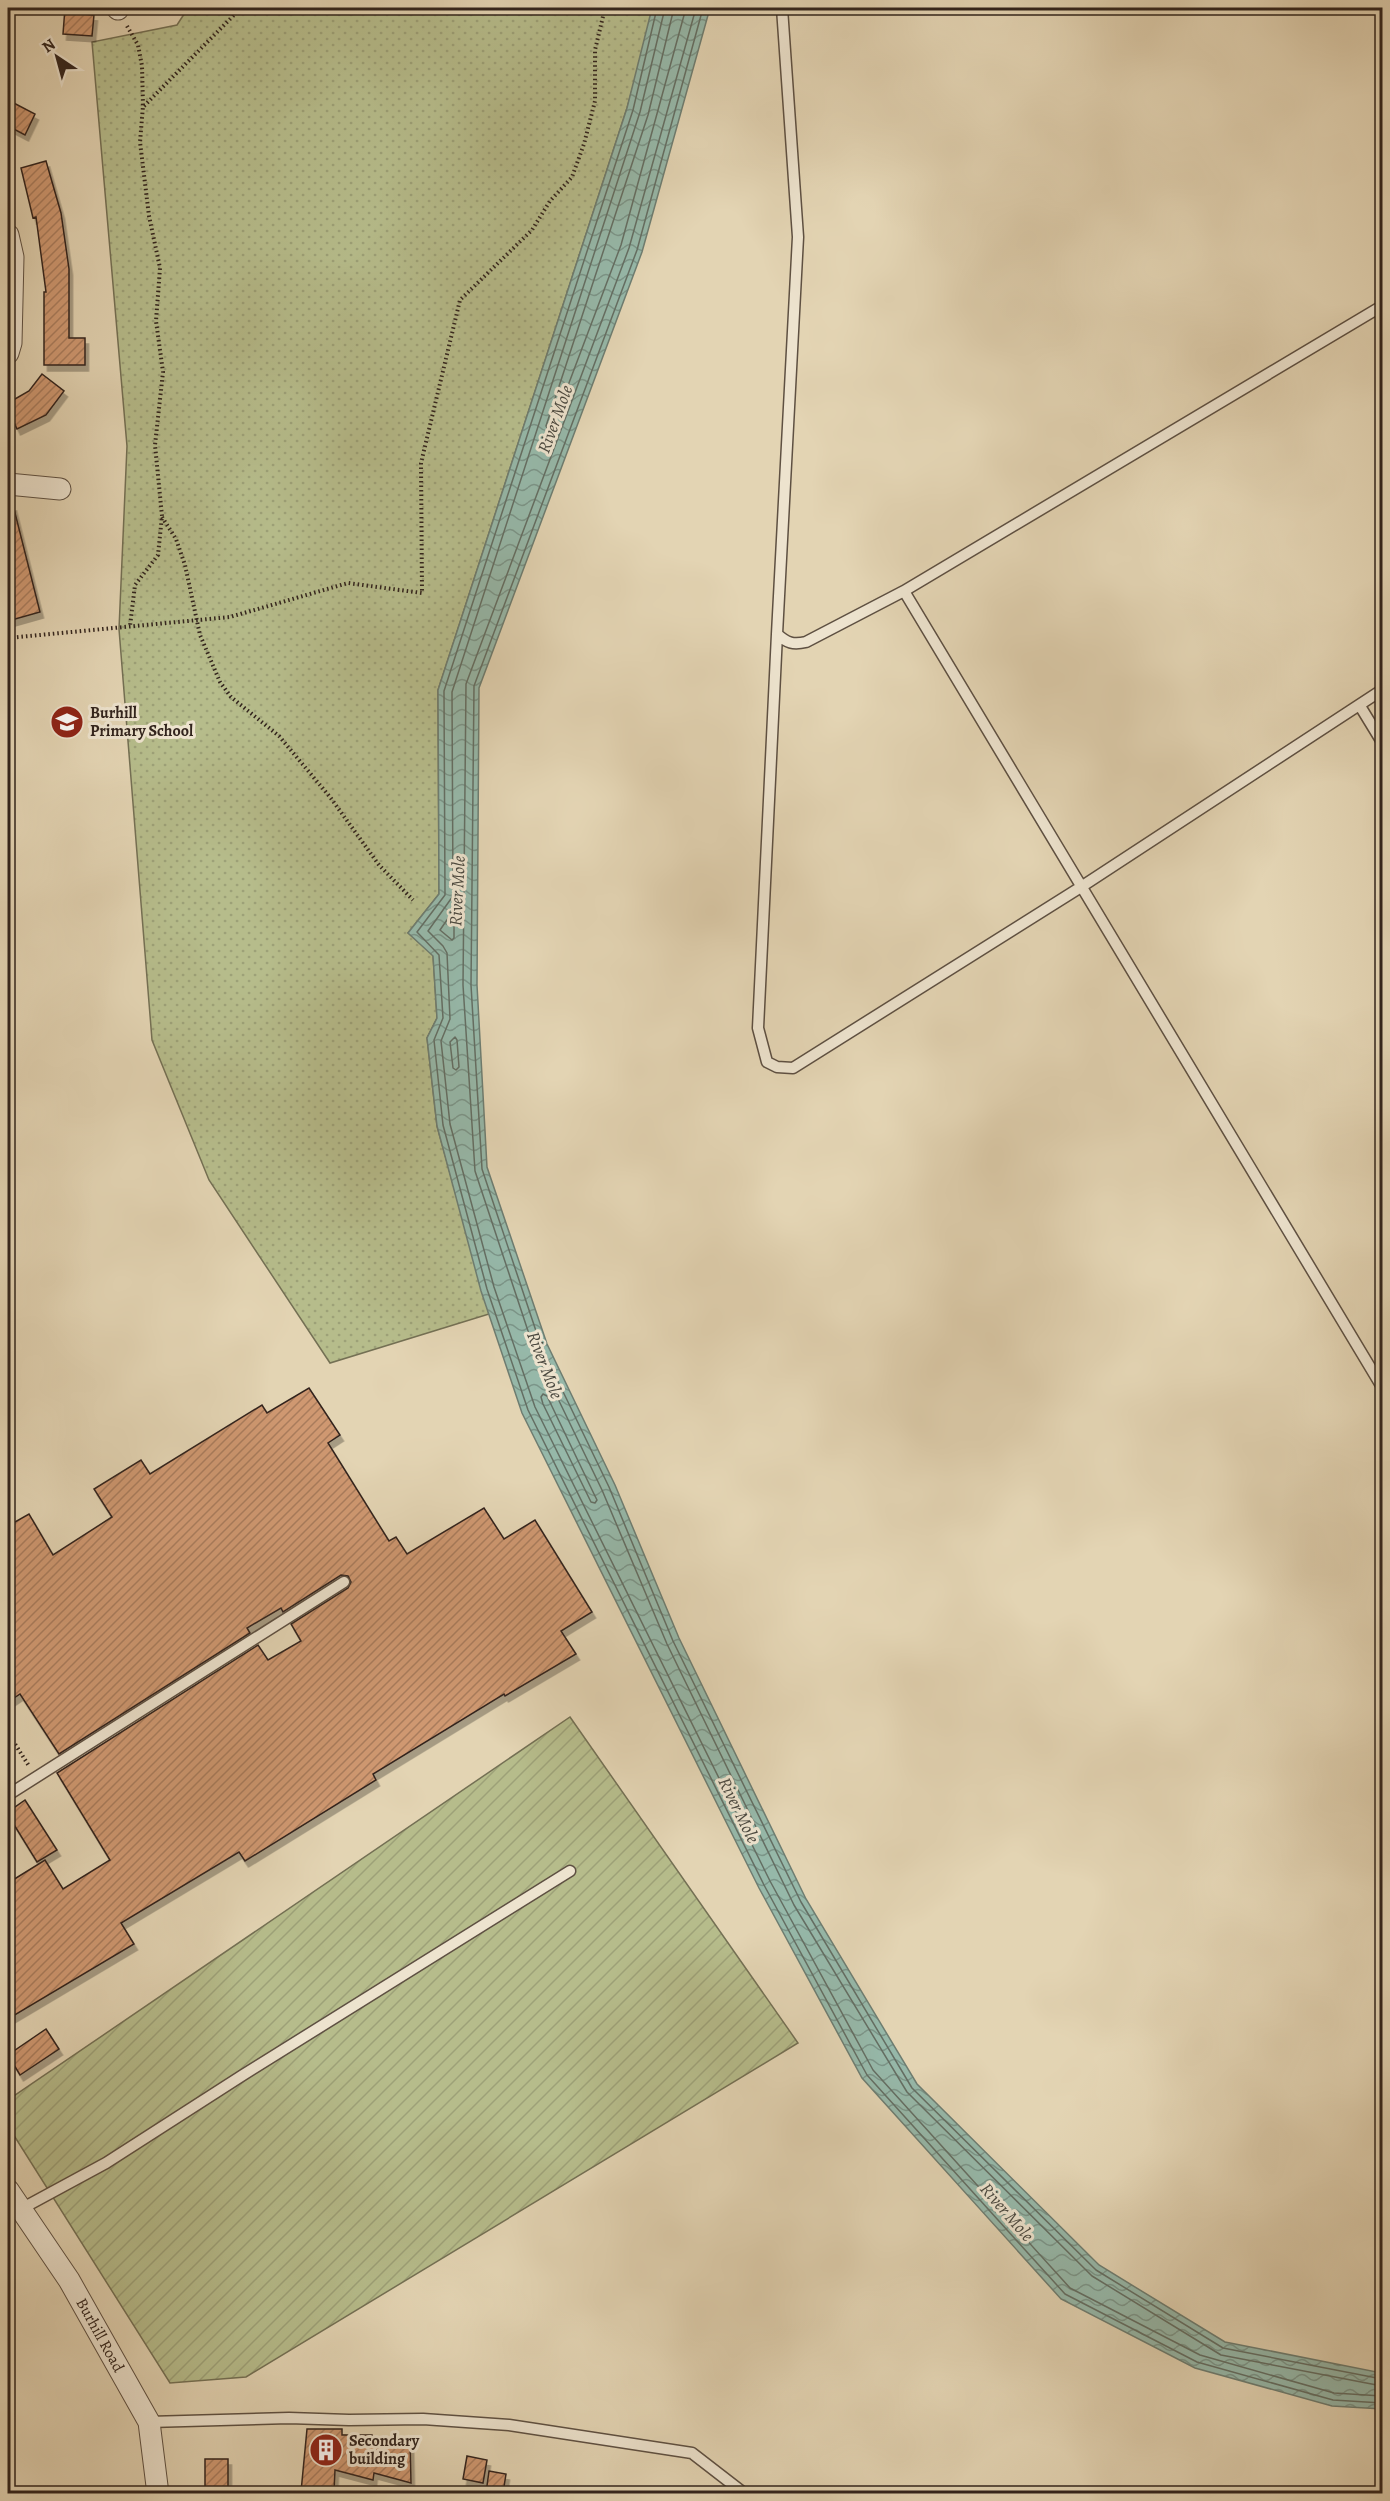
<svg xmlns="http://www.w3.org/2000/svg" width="1390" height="2501" font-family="Alegreya,serif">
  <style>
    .grass { fill: url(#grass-dots); stroke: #747054; stroke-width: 1.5 }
    .garden { fill: url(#garden-furrows); stroke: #747054; stroke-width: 1.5 }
    .water { fill: url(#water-waves); stroke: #6e7d71; stroke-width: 1.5 }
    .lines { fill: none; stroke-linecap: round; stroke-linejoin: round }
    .shore { stroke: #646e63; stroke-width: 1.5 }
    .building { fill: url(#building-hatch); stroke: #32241d; stroke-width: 1.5; filter: url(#shadow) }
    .lane-casing { stroke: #5e5042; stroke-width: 13 }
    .street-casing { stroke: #5e5042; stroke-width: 23 }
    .path { stroke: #32241d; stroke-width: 4; stroke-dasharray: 1.5 3; stroke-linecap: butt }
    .lane { stroke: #ede3ce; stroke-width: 10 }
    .street { stroke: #ede3ce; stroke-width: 21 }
    .labels { text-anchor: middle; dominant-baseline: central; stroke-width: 6; stroke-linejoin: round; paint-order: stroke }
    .poi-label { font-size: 16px; font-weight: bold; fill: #32241d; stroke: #ede3ce; text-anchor: start }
    .street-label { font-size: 16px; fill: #32241d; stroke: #ede3ce }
    .water-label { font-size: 18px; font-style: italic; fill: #4b4940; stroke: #ede3ce }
  </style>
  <defs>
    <pattern id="grass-dots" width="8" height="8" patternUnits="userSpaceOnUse" patternTransform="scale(1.5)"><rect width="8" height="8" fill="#b6bc8b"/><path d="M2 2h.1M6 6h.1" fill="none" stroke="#9da178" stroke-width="1.8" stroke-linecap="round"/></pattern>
    <pattern id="garden-furrows" width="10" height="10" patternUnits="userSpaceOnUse" patternTransform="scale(1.5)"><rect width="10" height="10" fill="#b6bc8b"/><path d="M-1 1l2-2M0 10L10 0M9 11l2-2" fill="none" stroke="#9da178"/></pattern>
    <pattern id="water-waves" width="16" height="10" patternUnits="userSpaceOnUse" patternTransform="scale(1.5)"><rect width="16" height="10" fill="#96b8a9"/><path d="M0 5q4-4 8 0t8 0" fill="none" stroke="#7b9589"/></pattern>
    <pattern id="building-hatch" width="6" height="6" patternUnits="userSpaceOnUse" patternTransform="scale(1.5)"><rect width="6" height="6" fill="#cf9871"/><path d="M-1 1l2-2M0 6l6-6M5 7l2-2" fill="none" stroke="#a97c5c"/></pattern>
    <filter id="shadow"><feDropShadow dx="3.5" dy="6" stdDeviation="0" flood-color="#0004"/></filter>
  </defs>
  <rect width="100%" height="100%" fill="#e3d4b3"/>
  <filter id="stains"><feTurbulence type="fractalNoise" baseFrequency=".00333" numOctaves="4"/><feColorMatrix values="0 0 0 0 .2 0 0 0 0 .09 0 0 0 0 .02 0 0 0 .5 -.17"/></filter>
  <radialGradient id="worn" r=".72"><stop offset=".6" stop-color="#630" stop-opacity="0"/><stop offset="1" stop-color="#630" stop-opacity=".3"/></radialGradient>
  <!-- grass -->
  <path class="grass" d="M188,8H655L627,108L438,690L439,894L408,933L433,955L437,1018L427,1038L437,1126L489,1314L330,1363L209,1180L152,1040L119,629L127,446L92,42L177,25Z"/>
  <!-- garden -->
  <path class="garden" d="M570,1717L798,2043L246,2377L170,2383L8,2126V2100Z"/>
  <!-- water -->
  <path class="water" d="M652,8H710L642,252L479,688L477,985L487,1167L547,1344L615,1485L679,1638L806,1899L917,2084L1099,2265L1225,2342L1382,2373V2409L1332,2406L1195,2368L1061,2299L862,2078L759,1888L522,1413L481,1291L437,1126L427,1038L437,1018L433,956L408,933L439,894L438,690L627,108Z"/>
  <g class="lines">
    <!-- shore -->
    <path class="shore" d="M657,8L633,110L444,691L445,895L417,932L439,955L443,1018L434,1040L443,1125L487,1289L528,1410L764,1885L867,2075L1065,2294L1197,2362L1333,2400L1382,2403
      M665,8L640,112L452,692L453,896L428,931L443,946L447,953L450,1019L441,1041L450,1124L494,1287L535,1407L770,1881L873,2070L1070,2288L1200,2355L1334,2393L1382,2396
      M674,8L648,115L546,426L548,430L552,428L621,245L686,8
      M696,8L629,248L466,684L463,985L475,1171L534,1349L602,1490L667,1644L794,1905L907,2092L1092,2276L1221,2355L1382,2386
      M703,8L637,250L474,686L471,985L482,1169L541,1346L609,1487L673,1641L801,1902L912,2088L1096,2270L1223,2348L1382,2379
      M449,917L454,919V938L452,940L440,930Z
      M455,1037L457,1040L459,1067L456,1070L453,1068L450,1042Z
      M543,1394L547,1396L594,1494L597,1500L595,1503L591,1502L543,1404L541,1397Z"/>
  </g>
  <!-- building -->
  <path class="building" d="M65,8H83L82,14L94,15L92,36L63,34Z
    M8,100L35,114L25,135L8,126Z
    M46,161L61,213L69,269V338H85V365H44V292H46L36,217L33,218L21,168Z
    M42,374L64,391L46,415L17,429L8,409V403L29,391Z
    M13,505L40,612L8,621V506Z
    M309,1388L340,1435L328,1443L389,1541L396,1537L407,1554L484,1508L504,1539L535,1520L592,1612L561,1631L576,1654L505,1696L504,1694L373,1774L376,1780L245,1861L239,1852L121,1923L134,1944L8,2019V1958L13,1955L8,1945V1883L45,1860L63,1889L110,1860L57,1773L258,1645L268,1660L301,1641L291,1624L348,1588L351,1582L348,1576L341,1575L283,1612L281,1608L247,1628L250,1633L59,1754L20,1694L8,1702V1526L29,1514L53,1555L112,1517L94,1489L141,1460L150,1474L262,1405L267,1413Z
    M25,1800L57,1850L37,1862L8,1815V1812Z
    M46,2029L59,2049L20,2075L8,2055Z
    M307,2429H342V2435H372V2440L410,2439L411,2483L374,2473L373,2480L335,2470L334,2491L301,2492Z
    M467,2456L487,2460L483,2483L463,2479Z
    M205,2459H228V2493H205Z
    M489,2471L506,2474L503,2493H486Z"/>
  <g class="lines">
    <defs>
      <path id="lane" d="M782,8L798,237L777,634C787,643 793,645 806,642L904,591L1382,1387
        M904,591L1382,306
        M777,634L758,1028L767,1062L777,1067L793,1068L1081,887L1382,690
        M1360,706L1382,742
        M8,1795L344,1582
        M21,2209L106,2163L243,2075L570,1871
        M149,2422L289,2418L349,2420L423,2419L509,2425L692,2453L745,2494"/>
      <path id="street" d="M117,8L118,9
        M8,235L13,257L11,343L8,353
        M8,484L60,489
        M8,2190L69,2280L149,2422L158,2494"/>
    </defs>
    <!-- lane casing -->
    <use href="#lane" class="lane-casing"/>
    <!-- street casing -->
    <use href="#street" class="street-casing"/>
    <!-- path -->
    <path class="path" d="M127,26L138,45L142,66L143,106L140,142L149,216L160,268L156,321L163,372L155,445L162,516L158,555L135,585L130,626
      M144,106L241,8
      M162,517L176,539L185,565L200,635L220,682L231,697L279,736L330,797L379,865L413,900
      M8,638L230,617L348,583L422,593L421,463L460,300L532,230L550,201L572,177L584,144L595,101V50L605,8
      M8,1733L29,1766"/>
    <!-- lane -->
    <use href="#lane" class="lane"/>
    <!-- street -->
    <use href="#street" class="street"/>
  </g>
  <!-- icons -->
  <defs>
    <symbol id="school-disc" viewBox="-11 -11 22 22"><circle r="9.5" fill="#8f2418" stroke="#ede3ce"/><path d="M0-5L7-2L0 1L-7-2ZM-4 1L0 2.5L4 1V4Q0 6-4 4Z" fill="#fff"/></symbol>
    <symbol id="building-disc" viewBox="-11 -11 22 22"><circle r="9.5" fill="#8f2418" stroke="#ede3ce"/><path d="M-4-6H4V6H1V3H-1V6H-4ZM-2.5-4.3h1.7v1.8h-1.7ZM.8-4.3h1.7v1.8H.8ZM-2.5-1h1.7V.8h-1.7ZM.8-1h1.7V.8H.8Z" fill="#fff"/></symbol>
  </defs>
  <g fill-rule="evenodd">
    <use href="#school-disc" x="48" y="703" width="38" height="38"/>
    <use href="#building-disc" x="307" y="2431" width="38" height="38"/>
  </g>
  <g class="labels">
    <!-- poi labels -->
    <g class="poi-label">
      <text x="90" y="713">Burhill<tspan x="90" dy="18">Primary School</tspan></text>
      <text x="349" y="2441">Secondary<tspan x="349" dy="18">building</tspan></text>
    </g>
    <!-- street labels -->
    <g class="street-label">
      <text transform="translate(100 2335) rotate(61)">Burhill Road</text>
    </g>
    <!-- water labels -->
    <g class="water-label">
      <text transform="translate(555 419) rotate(-70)">River Mole</text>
      <text transform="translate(457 891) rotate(-87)">River Mole</text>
      <text transform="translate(545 1365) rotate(69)">River Mole</text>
      <text transform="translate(739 1810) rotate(64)">River Mole</text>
      <text transform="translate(1007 2212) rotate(49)">River Mole</text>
    </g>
  </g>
  <!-- margin -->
  <rect width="1390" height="2501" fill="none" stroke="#e3d4b3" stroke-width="30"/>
  <rect x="9" y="9" width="1372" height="2483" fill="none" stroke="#32241d" stroke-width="3"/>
  <rect x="15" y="15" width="1360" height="2471" fill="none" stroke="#32241d" stroke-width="1.5"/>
  <!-- north arrow -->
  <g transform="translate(57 57) rotate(324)" stroke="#ede3ce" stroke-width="4.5" paint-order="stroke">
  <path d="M0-4.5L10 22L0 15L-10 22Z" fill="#32241d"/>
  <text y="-9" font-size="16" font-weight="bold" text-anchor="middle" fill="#32241d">N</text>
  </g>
  <rect width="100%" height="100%" filter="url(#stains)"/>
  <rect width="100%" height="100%" fill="url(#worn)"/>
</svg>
